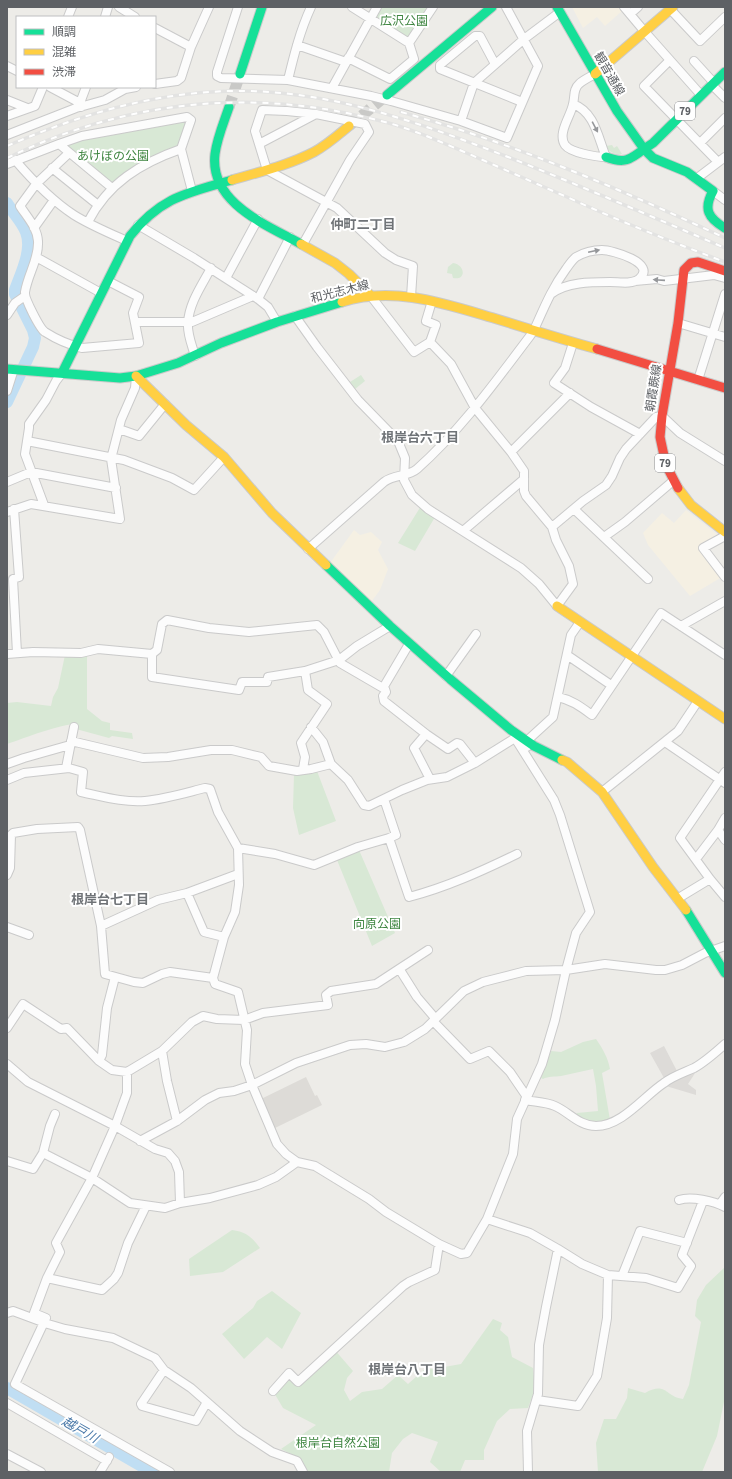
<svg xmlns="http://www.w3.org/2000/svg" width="732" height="1479" font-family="'Source Sans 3','Noto Sans JP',sans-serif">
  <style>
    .commercial { fill: #f5f0e3 }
    .industrial { fill: #dddbd8 }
    .education { fill: #dddbd7 }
    .green { fill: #d8e8d5 }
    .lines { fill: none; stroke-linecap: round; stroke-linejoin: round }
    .river { stroke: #c0def3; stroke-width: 12 }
    .secondary-tunnel { stroke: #c9c9c7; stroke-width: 11; stroke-dasharray: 11 5.5; stroke-linecap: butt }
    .street-casing { stroke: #cacaca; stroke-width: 10 }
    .fast-casing { stroke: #cacaca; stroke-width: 11 }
    .slow-casing { stroke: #cacaca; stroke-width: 11 }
    .jam-casing { stroke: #cacaca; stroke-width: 11 }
    .street { stroke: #fcfcfc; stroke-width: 8 }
    .fast { stroke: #16e098; stroke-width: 9 }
    .slow { stroke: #ffcf43; stroke-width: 9 }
    .jam { stroke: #f24e42; stroke-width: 9 }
    .rail-casing { stroke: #e3e3e2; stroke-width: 3.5 }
    .rail { stroke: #fff; stroke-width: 2; stroke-dasharray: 6; stroke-linecap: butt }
    .oneway { fill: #95979a }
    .labels { text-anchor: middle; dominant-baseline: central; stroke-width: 4; stroke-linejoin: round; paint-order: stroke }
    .shield { fill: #fff; stroke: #8e9093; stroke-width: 1 }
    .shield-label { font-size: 11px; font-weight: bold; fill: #5e6165 }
    .park-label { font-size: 12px; fill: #3e8540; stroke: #fff }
    .street-label { font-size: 12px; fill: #5e6165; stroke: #fff }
    .neighbourhood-label { font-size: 13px; font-weight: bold; fill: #6f7377; stroke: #fff }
    .water-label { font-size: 13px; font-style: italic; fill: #4b7aa9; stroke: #fff }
  </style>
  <rect width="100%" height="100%" fill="#edece8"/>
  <!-- commercial -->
  <path class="commercial" d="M572,7H618L622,11L605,26L597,17L583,28Z
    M686,510L719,536L699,548L722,577L690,596L648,545L643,533L662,513L674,523Z
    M354,530L360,535L371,532L382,542L378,550L388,569L380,590L371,602L330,563Z"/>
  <!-- industrial -->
  <path class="industrial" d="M664,1046L677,1071L664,1078L650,1053Z
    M697,1070L688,1084L696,1090V1095L666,1086L670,1082Z"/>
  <!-- education -->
  <path class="education" d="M306,1077L315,1096L317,1095L322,1105L275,1128L261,1099Z"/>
  <!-- green -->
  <path class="green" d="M382,7H430L409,38L406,40L376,17Z
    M184,121L186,123L179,145L144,160L114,182H110L67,147L69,144L89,138Z
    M612,145L614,148L617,146L622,154C615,155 609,152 606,146Z
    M453,263C466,265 466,281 453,278L452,274L447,273L448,267Z
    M361,375L365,381L355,389L350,382Z
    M421,506L435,517L415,551L398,543Z
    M87,654V709L102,721L110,723V730L132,733L133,739L112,736L109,738L76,729L77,724C60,724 25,738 7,744V703L17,702L51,706L53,697L58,688L65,655Z
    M317,771L336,821L299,835L293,808L294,774L299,775Z
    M359,850L395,933L372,946L337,860Z
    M596,1039C603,1049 608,1058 610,1069L602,1073L610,1120L594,1122L576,1116L577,1113L598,1111L596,1086L593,1069C582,1071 572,1074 561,1076C555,1077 548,1076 543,1079L541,1078L551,1051L561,1052L583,1042Z
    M232,1230C246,1232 251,1236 260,1248L223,1272L190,1276L189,1259Z
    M725,1267V1397L717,1436L702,1472H598L596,1443L604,1419H616L627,1398L628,1388L645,1393C667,1381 665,1397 683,1399L689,1385L701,1322L695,1316L697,1300L706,1285Z
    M272,1291L301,1313L282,1349L267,1337L244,1359L222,1334L253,1308L257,1301Z
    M493,1319L502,1323L500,1330L508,1337L512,1357L533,1368L535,1389L528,1408L510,1409L497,1421L484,1450V1460H465L460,1472H441L430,1462L438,1442L412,1433L403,1439L392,1453L389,1472H308L299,1458L281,1449L316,1425L283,1408L273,1391L289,1373L298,1382L334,1349L353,1371L347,1378L344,1390L350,1401L362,1392L382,1389L398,1375L408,1384L426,1368L433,1369L461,1364Z"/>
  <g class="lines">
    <!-- river -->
    <path class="river" d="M7,203C13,213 22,222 26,232C33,250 21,273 15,290V294L33,330L35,338L33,347L7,402
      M7,1388L152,1472"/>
    <!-- secondary-tunnel -->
    <path class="secondary-tunnel" d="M229,107L240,74
      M349,126L387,95"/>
    <defs>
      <path id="street" d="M119,7L135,17
        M238,7L217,72V76L221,78L288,80L371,96L391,101L461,121L507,138L538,66L506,7
        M624,7L645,32L701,95
        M670,9L700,41L725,17
        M630,14L638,7
        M68,17L72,7
        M105,17L108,7
        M155,28L191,47
        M409,43L433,7
        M297,45L346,62
        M348,58L390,79L414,59L409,43L352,7
        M670,60L644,86L718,162
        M694,61L714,83
        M495,64L480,36H475L440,65V69L522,102
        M7,66L17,71
        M288,80C294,55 300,31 311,7
        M155,84L177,81L181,78L191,47L209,7
        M712,85L725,98
        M50,87L80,103L81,107
        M332,88L377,7
        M7,100L27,108
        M80,103L86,87
        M573,104C595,112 598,138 606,157C597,157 571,153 565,145C557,133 571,116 573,104C575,97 573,89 579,84C583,80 590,77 595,74
        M316,114L287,111L262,110L255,131L267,170L337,208L385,253L396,260L413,266L411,297
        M7,116L35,106L43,87
        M461,121L474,83L524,39L560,12
        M7,135L76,108L105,100L125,89L136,87
        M700,143L725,118
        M259,144L316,114L365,124L369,132L350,160L303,244
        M69,153L36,184L20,206C27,217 37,227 38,241C39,259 28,274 25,292C24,298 40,329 45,332C56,339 70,345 82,348L139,343L133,313L139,297L108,281
        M15,160C33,181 51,200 74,215C90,225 109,233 127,241
        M7,164L59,144
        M52,168L98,205
        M696,179L725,157
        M112,188L59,144L82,136L187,117L191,120L181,149L192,191
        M713,191L725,200
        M88,222C108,183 141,163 181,149
        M138,225L194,258L258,299L268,307L277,322
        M34,228L54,200
        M36,257L101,293
        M226,278L258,219
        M635,281L657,279L664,281L714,275L725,278
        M370,295L414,352L430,342
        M258,299L290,237
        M7,315L15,303L25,296
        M295,316L317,347L358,400L398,441L405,458L404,480L412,495L428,509L521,568L539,584L557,606L573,584L569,566L556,540L552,527L526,496L524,491V471L511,452L475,408L451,364L430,342L436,325L426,321L432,301
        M135,322H192L253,296
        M678,323L725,337
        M573,343L565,368L554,383L591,407L640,434
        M195,356C192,345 187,334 188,323C189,303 202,285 211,268
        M698,380L725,294
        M7,391L14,369
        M119,429L139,436L165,404
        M27,441L124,460L172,478L194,490L224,457
        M511,452L570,393
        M7,482L31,472L116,488
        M44,505L25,454L29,428V424L46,400L56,381L62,373
        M14,509L19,577L13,579L17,653
        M574,509L648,579
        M7,512L31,504L120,519L111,459L121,420L135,388L136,376
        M552,527L583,501L606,485L612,476L620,458L626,449L656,417L662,416L680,433L725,461
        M463,531L524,479
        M725,536L703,548L725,577
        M604,537L625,522L673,481
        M308,549L384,482C394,474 408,477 417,469C461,430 495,382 530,336L534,330C544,308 552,288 566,269C569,265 572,260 576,257C583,253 594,250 602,250C612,250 658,263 639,279C631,285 619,282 610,282C591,282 566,282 551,294
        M681,626L725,601
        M409,644L383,688L385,689L386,692L383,696L384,701L426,734L414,748L430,779
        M7,654L33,652L81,653L98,649L152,654L157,650L162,624L167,620L209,628L249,632L317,625L324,632L340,663L383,688
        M152,654V677L239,690L242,682H267L268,677L305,671L339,660L357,646L390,626
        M567,655L611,685
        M446,676L476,634
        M558,697C572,700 581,707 592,715L661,613L725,655
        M311,727L323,742L331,764
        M426,734L448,749L457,743L460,744L475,763
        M71,741L143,758L168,757L211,750H232L261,757L269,766L297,771L311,769L331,764L348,780L364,805L369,806L402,790L427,780L447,777L475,763L515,738L518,735
        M665,742L725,783
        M527,747L530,738L553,717L571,635L580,622
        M7,764L24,758L70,745
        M66,768L74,727
        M303,769L305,757L301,743L327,704L308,690L305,671
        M725,772L680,838L710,879L725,897
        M7,780L24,773L69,768L83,772L81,792C101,796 124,803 145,801C165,799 185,793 205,788L210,789L218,812L238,848L239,885L235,912L224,937L213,978L215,984L238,992L247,1030L245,1064L252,1085L277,1144L286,1154L297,1162L315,1166L369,1199L386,1212L439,1244L461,1254L467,1253L487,1219L513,1154L517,1119L542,1064L555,1020L566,970L576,933L590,912L560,815L554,800L515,738
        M602,792L678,731L698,701
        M384,799L396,835L389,838L409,897C447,887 482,871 517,854
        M718,830L725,818
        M238,848L275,854L314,865L358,847L389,838
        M696,859L718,830L725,840
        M7,875L10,868L11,835L13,833L37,829L78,827L80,830L101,926
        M187,893L204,932L224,937
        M677,899L710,879
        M7,927L29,935
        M400,970L417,997L435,1018
        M213,978L170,972L162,974L143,983L134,982L105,974L101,926L158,900L187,893L238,874
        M433,1021L470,1059L489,1051L510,1072L527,1097
        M7,1028L23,1004L61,1029L67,1028L99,1061L112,1070L127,1072L162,1051L192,1022L203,1016L217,1019L244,1020L263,1013L328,1005L326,995L331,991L376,984L428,950
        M162,1051L167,1081L177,1121
        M99,1061L102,1055L107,1008L115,977
        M7,1064L28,1082L115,1126L155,1149L168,1153L175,1161L179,1172L180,1203
        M127,1072V1093L115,1126L92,1178L56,1243L60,1252L47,1278L34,1313L46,1318L15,1384L170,1472
        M525,1100C535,1102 546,1102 555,1106C569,1112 579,1126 596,1126C622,1126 644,1096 664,1083C673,1076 683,1073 694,1068C705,1062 715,1053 725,1044
        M140,1141L177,1121L205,1100L219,1093L234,1091L252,1085L296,1063L350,1045L366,1044L385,1047L404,1042L425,1029L464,991L483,982L526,971L566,970L605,964L656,970H665L682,965L705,953L725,946
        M43,1153L92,1178L130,1203L165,1208L180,1203L210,1198L258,1185L276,1177L297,1162
        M7,1161L33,1169L43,1153L50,1126L55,1114
        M679,1200C691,1196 714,1201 725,1207
        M720,1204L725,1197
        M487,1219L530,1233L558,1249L582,1264L608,1275L646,1278L678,1288L691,1266L682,1255L703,1201
        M622,1276L640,1231L687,1243
        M47,1278L102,1290L114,1279L118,1273L128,1243L146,1206
        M7,1313L13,1311L48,1324L65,1329L113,1338L155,1358L164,1370L191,1388L240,1431L272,1452L297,1461L303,1472
        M164,1370L141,1404L142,1406L196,1421L207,1402
        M273,1391L289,1373L298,1382L403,1286L409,1282L435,1270L439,1244
        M537,1400L578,1406L597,1376L607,1318L608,1275
        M7,1403L107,1461
        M7,1454L41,1472
        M100,1472L109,1457
        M528,1472L527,1431L538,1394L539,1345L546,1307L558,1249"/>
      <path id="fast" d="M557,7L617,111L644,149C630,160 624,164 606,157
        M725,72L653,143L644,149L653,158L687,172L713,191C703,209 708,218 725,228
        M240,74L262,7
        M387,95L492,7
        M229,107C224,122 217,138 215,154C209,203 267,225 301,244
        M7,369L120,378L136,376L178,363L221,343L277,322L342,302
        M62,373L130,236C161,197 187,193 232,180
        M326,565L390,626L450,679L511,730L534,746L562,760
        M686,910L725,973"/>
      <path id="slow" d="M595,74L673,7
        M232,180C259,172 289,165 314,152C327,145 338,135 349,126
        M301,244L335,263L349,274L370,295
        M342,302C395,285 448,305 500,320C532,330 564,340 597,349
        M136,376L186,425L224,457L272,513L326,565
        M678,488L691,505L725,532
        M557,606L725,719
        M562,760L567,762L602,792L653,867L686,910"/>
      <path id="jam" d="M597,349L725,388
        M678,488L666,465L660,437L662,416L678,323L684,270L691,263L698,262L725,271"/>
    </defs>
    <!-- street casing -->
    <use href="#street" class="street-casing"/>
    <!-- fast casing -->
    <use href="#fast" class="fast-casing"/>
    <!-- slow casing -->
    <use href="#slow" class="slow-casing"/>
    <!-- jam casing -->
    <use href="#jam" class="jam-casing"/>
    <!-- street -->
    <use href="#street" class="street"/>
    <!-- fast -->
    <use href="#fast" class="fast"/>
    <!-- slow -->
    <use href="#slow" class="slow"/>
    <!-- jam -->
    <use href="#jam" class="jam"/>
    <defs>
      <path id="rail" d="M401,112C513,143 620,189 725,238
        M7,146C79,115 151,93 230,91C329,89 417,122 508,157C581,186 653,217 725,248
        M7,158C125,101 250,87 377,120C407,127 434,139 462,151C497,166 532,182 567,197C619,221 672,242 725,262"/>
    </defs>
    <!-- rail casing -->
    <use href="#rail" class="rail-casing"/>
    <!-- rail -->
    <use href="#rail" class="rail"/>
  </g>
  <!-- one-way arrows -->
  <defs><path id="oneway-solid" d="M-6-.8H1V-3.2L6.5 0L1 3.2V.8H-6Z"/></defs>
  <g class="oneway">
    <use href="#oneway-solid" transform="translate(595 127) rotate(62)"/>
    <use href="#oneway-solid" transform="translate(594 251) rotate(-12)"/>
    <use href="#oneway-solid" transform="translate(659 280) rotate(-176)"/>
  </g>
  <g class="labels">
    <!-- shield labels -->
    <g class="shield">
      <rect x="675" y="102" width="20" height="18" rx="3"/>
      <rect x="655" y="454" width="20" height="18" rx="3"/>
    </g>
    <g class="shield-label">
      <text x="685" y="111">79</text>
      <text x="665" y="463">79</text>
    </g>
    <!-- park labels -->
    <g class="park-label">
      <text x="404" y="21">広沢公園</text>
      <text x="113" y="156">あけぼの公園</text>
      <text x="377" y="924">向原公園</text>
      <text x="338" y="1443">根岸台自然公園</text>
    </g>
    <!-- street labels -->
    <g class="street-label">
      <text transform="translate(609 74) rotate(60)">観音通線</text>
      <text transform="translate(340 292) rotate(-14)">和光志木線</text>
      <text transform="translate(654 388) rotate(-81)">朝霞蕨線</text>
    </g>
    <!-- neighbourhood labels -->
    <g class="neighbourhood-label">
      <text x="363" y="225">仲町二丁目</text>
      <text x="420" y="438">根岸台六丁目</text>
      <text x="110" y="900">根岸台七丁目</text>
      <text x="407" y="1370">根岸台八丁目</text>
    </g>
    <!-- water labels -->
    <g class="water-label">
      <text transform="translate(80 1430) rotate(30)">越戸川</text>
    </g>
  </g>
  <!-- border -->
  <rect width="732" height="1479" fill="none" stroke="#5e6165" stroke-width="16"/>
  <!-- legend -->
  <rect x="16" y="16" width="140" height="72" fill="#ffffff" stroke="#bfc0c1"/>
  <rect x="24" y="29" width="20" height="6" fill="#16e098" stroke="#bfc0c1"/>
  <text x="52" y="36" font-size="12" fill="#5e6165">順調</text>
  <rect x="24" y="49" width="20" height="6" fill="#ffcf43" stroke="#bfc0c1"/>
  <text x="52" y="56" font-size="12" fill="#5e6165">混雑</text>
  <rect x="24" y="69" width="20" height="6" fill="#f24e42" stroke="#bfc0c1"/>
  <text x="52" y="76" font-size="12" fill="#5e6165">渋滞</text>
</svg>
